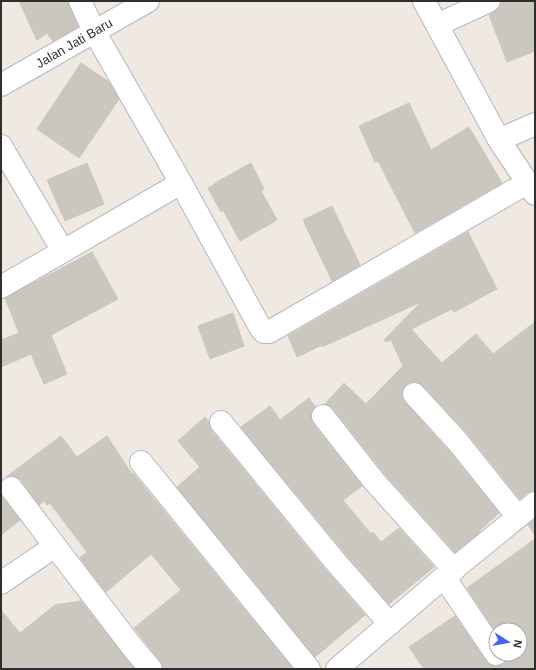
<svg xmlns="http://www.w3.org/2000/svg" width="536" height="670" font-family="Helvetica,sans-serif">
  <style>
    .building { fill: #cbc7bf; stroke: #cbc5ba }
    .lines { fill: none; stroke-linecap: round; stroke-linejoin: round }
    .minor-casing { stroke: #b4b7c1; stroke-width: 24 }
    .minor { stroke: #fff; stroke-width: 22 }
    .labels { text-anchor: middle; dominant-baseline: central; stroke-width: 4; stroke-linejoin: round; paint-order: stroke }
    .street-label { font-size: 13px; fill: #2e2e2e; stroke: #fff }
  </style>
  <rect width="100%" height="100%" fill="#efe9e1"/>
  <!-- building -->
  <path class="building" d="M19,1H68L69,6L78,27L53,41L47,33L37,40Z
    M501,1H535V51L507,62L489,15L499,8Z
    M81,63L109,82L119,99L79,158L37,129Z
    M409,103L431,150L469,127L502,183L415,233L378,161L375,162L359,126Z
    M87,163L104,204L65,221L47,180Z
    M251,163L264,189L261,191L277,220L240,241L223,210L221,212L208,188L215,184V183Z
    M332,206L360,265L332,281L303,220Z
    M468,232L497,289L454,312L452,309L411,329L442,363L476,334L493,354L535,322V491L527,493L520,499L468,434L423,386L417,382H412L406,385L402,391V397L405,402L448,450L499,513L479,531L480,532L455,552L384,473L333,408L328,405L325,404L344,383L366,404L403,366L391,340L386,342L384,340L421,302L322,347V345L297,357L288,336Z
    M92,252L118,299L51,335L67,374L44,384L31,354L1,367V340L19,333L5,298Z
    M233,313L244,346L210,359L198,326Z
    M309,398L315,407L311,412V417L313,424L362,486L343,500L371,534L373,532L381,542L399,528L434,567L389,604L344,552L241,427L270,406L280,420Z
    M205,417L209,422L211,430L324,568L365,615L315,657L177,487L200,467L178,441Z
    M61,436L77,457L107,436L132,474L133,473L146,489L293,669H163L160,661L134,628L181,590L151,554L106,592L80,558L87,552L50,503L47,505L44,501L39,505L21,480L15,476H10L6,477Z
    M1,495L20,520L1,535Z
    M535,519V535L528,525Z
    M535,539V669H424L409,647L455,616L486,661L490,665L496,666L503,665L507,660L508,654H520V630H496V632L467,588Z
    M81,601L135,669H1V610L20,633L55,605Z"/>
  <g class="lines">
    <defs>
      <path id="minor" d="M80,1L94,31L181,183L261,329L264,332H269L527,183
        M424,1L499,140L535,194
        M437,25L489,1
        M1,85L148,1
        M499,140L535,124
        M1,146L63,251
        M1,287L181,183
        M414,394L458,442L518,517
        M323,416L374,481L454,570
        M221,422L334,560L390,624
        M141,462L309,669
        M11,488L55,546
        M444,577L496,654
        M1,583L55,546L133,648L151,669
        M337,669L444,577L535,503"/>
    </defs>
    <!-- minor casing -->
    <use href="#minor" class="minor-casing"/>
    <!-- minor -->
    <use href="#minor" class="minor"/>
  </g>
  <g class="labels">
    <!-- street labels -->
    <g class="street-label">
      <text transform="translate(74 43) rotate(-30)">Jalan Jati Baru</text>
    </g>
  </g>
  <!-- border -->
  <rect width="536" height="670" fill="none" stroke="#2e2e2e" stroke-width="4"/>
  <!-- north arrow -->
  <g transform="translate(508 642) rotate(101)"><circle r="19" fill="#ffffff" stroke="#ababab"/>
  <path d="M0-3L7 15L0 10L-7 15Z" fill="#4264fb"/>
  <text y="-6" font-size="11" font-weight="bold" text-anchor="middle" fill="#2e2e2e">N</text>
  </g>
</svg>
